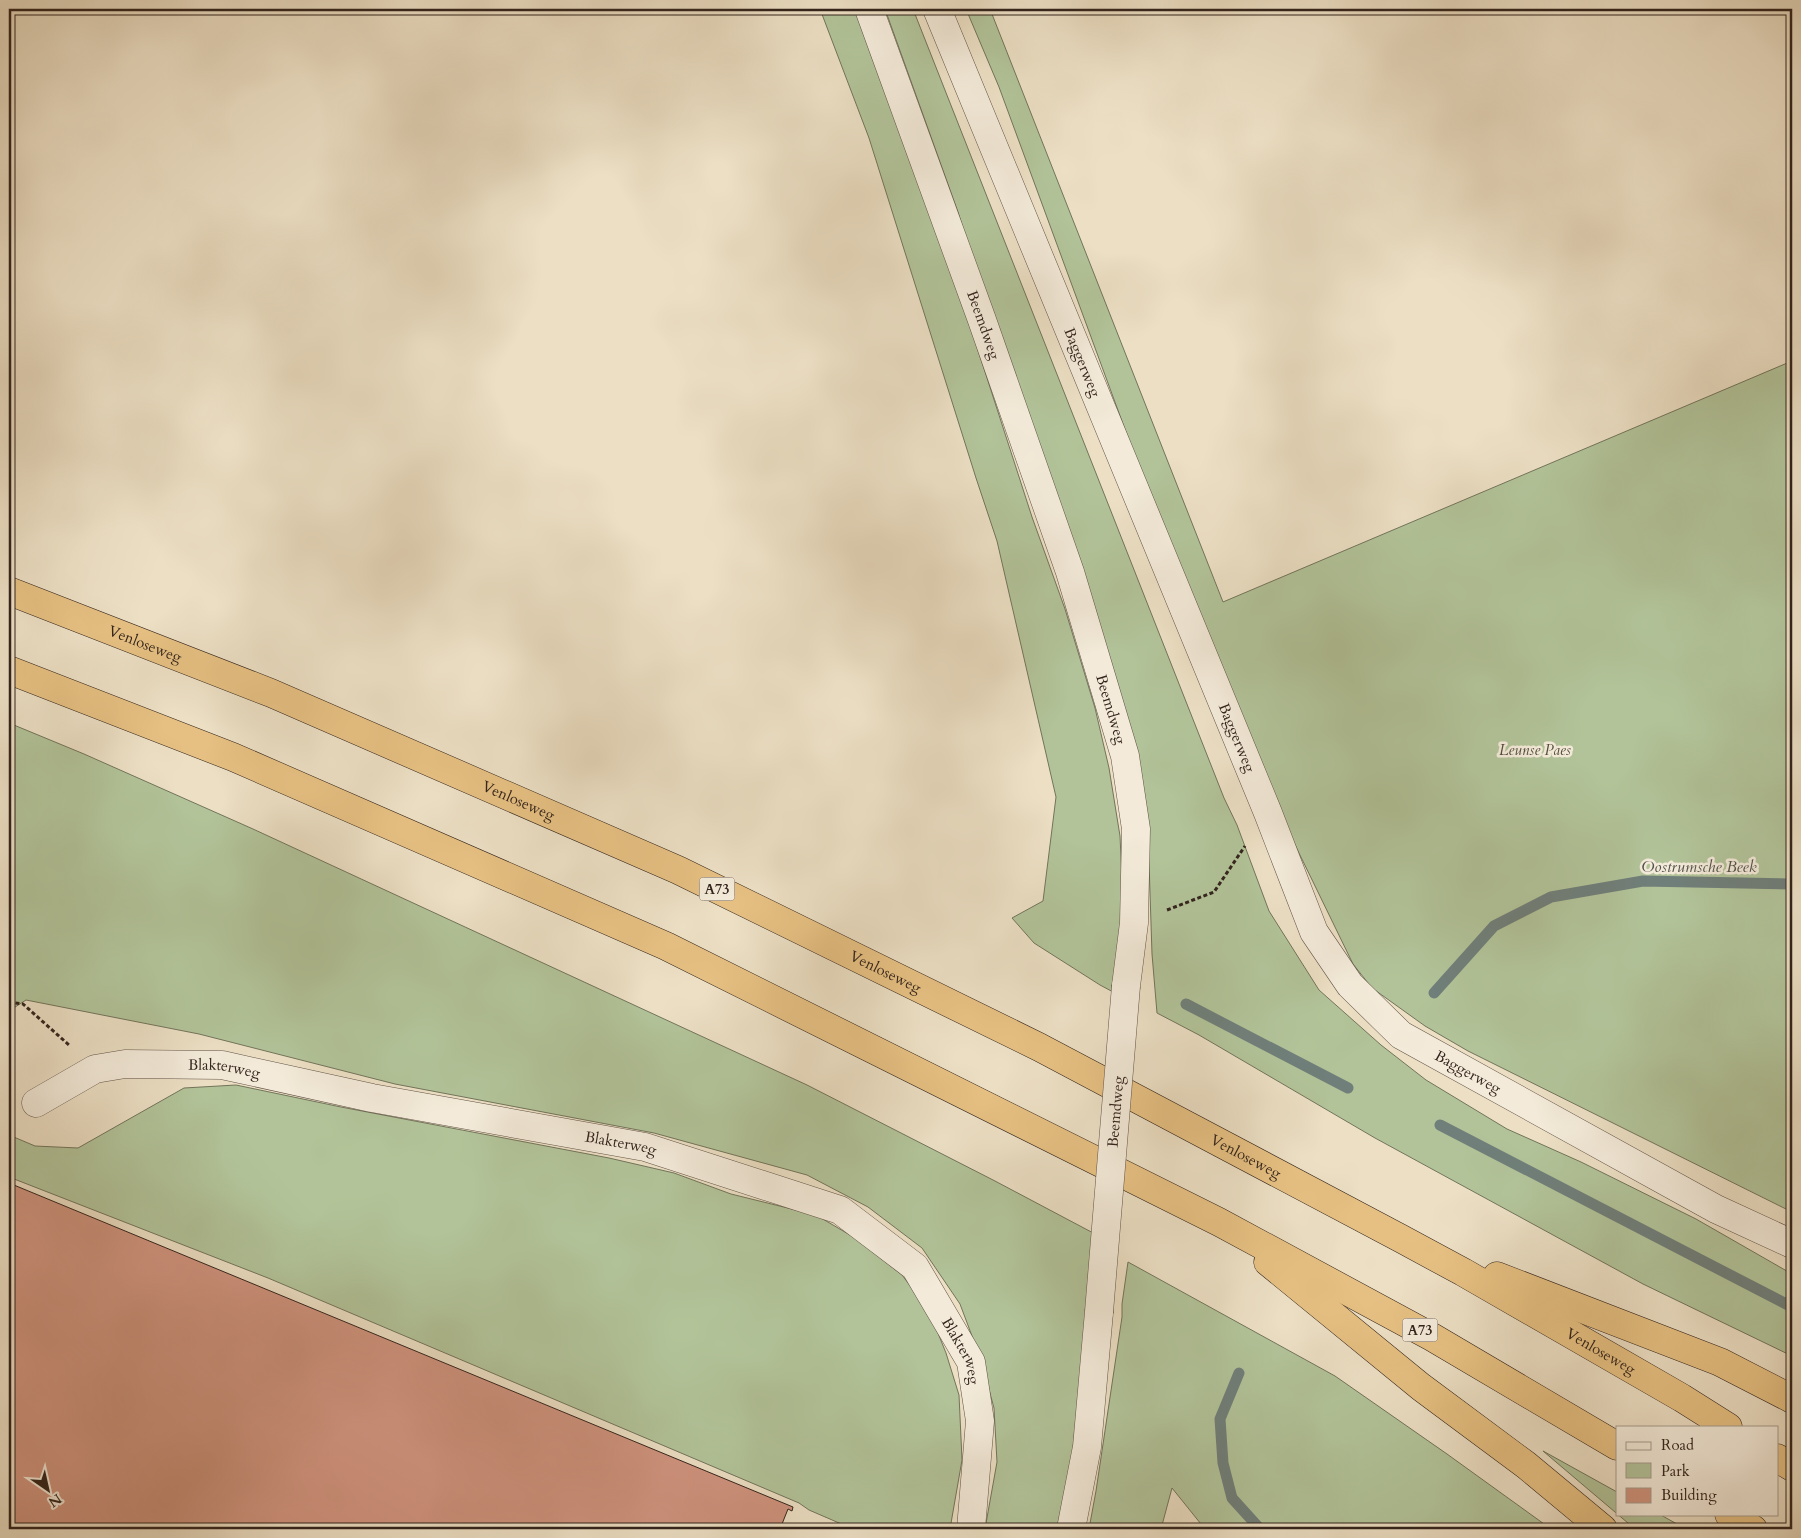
<svg xmlns="http://www.w3.org/2000/svg" width="1801" height="1538" font-family="Cardo,serif">
  <style>
    .green { fill: #b2c399; stroke: #72745b }
    .lines { fill: none; stroke-linecap: round; stroke-linejoin: round }
    .stream { stroke: #707f7a; stroke-width: 11 }
    .building { fill: #cf937e; stroke: #33241d }
    .minor-casing { stroke: #615347; stroke-width: 29 }
    .motorway-casing { stroke: #33241d; stroke-width: 29 }
    .path { stroke: #33241d; stroke-width: 3; stroke-dasharray: 4 2.5; stroke-linecap: butt }
    .minor { stroke: #f3ead9; stroke-width: 28 }
    .motorway { stroke: #e6c082; stroke-width: 28 }
    .minor-bridge-casing { stroke: #615347; stroke-width: 29; stroke-linecap: butt }
    .minor-bridge { stroke: #f3ead9; stroke-width: 28 }
    .labels { text-anchor: middle; dominant-baseline: central; stroke-width: 5; stroke-linejoin: round; paint-order: stroke }
    .shield { fill: #f3ead9; stroke: #6d5f55; stroke-width: 1 }
    .shield-label { font-size: 14px; font-weight: bold; fill: #33241d }
    .street-label { font-size: 15px; fill: #33241d; stroke: #f3ead9 }
    .park-label { font-size: 15px; font-style: italic; fill: #534c3c; stroke: #f3ead9 }
    .water-label { font-size: 16px; font-style: italic; fill: #52524c; stroke: #f3ead9 }
  </style>
  <rect width="100%" height="100%" fill="#ecdfc4"/>
  <filter id="stains"><feTurbulence type="fractalNoise" baseFrequency=".004" numOctaves="4"/><feColorMatrix values="0 0 0 0 .2 0 0 0 0 .09 0 0 0 0 .02 0 0 0 .5 -.17"/></filter>
  <radialGradient id="worn" r=".72"><stop offset=".6" stop-color="#630" stop-opacity="0"/><stop offset="1" stop-color="#630" stop-opacity=".3"/></radialGradient>
  <!-- green -->
  <path class="green" d="M820,9H856L953,273L1032,517L1065,609L1095,708L1109,768L1120,836L1123,901L1115,993L1100,985L1034,943L1012,918L1043,901L1056,797L997,541L976,478L869,138Z
    M885,9H913L1224,798L1237,825L1269,911L1319,990L1381,1045L1426,1080L1507,1129L1581,1162L1696,1219L1792,1274V1356L1643,1284L1375,1138L1199,1035L1157,1013L1152,954L1149,862L1140,787L1046,499L958,212Z
    M966,9H990L1223,602L1792,361V1212L1468,1051L1425,1026L1372,988L1353,964L1280,814L1193,614L999,87Z
    M9,723L84,754L253,829L807,1085L995,1181L1097,1235L1072,1457L1060,1529H985L997,1462L994,1408L981,1360L960,1304L922,1248L868,1207L807,1175L654,1133L395,1084L199,1034L26,1000L9,1011Z
    M236,1085L341,1107L609,1158L674,1173L731,1194L816,1215L855,1238L902,1275L929,1311L946,1353L959,1395L962,1460L950,1529H853L809,1510L799,1503L268,1278L9,1177V1135L35,1146L78,1148L184,1088Z
    M1128,1262L1335,1376L1447,1454L1551,1529H1205L1172,1488L1161,1529H1089L1096,1491L1122,1317V1304Z
    M1543,1451L1617,1492V1514H1659L1686,1529H1635Z"/>
  <g class="lines">
    <!-- stream -->
    <path class="stream" d="M1434,993L1494,926L1551,897L1643,881L1792,884
      M1186,1004L1348,1088
      M1440,1125L1792,1307
      M1239,1373L1220,1419L1223,1463L1232,1498L1260,1529"/>
  </g>
  <!-- building -->
  <path class="building" d="M9,1183L793,1507L792,1511L788,1509L780,1529H9Z"/>
  <g class="lines">
    <defs>
      <g id="minor">
        <path id="s1" d="M869,9L982,320L1070,572L1125,756L1136,829L1134,923L1126,986"/>
        <path id="s2" d="M937,9L1268,813L1314,932L1350,985L1401,1035L1716,1209L1792,1244"/>
        <path id="s3" d="M36,1103L95,1069L125,1064L222,1065L372,1098L645,1147L840,1210L915,1267L971,1362L980,1421L971,1529"/>
        <path d="M1071,1529L1087,1447L1099,1312"/>
      </g>
      <g id="motorway">
        <path id="s4" d="M9,591L271,693L678,870L1039,1047L1400,1238L1463,1272L1682,1398L1728,1427"/>
        <path d="M9,670L233,757L666,946L1219,1222L1432,1337L1617,1446"/>
        <path d="M1268,1262L1421,1387L1526,1465L1603,1529"/>
        <path d="M1497,1276L1720,1362L1792,1399"/>
        <path d="M1777,1458L1792,1467"/>
        <path d="M1729,1514L1753,1529"/>
      </g>
    </defs>
    <!-- minor casing -->
    <use href="#minor" class="minor-casing"/>
    <!-- motorway casing -->
    <use href="#motorway" class="motorway-casing"/>
    <!-- path -->
    <path class="path" d="M1167,910L1214,892L1245,846
      M9,1002L23,1004L69,1045"/>
    <!-- minor -->
    <use href="#minor" class="minor"/>
    <!-- motorway -->
    <use href="#motorway" class="motorway"/>
    <defs>
      <g id="minor-bridge">
        <path id="s5" d="M1099,1312L1126,986"/>
      </g>
    </defs>
    <!-- minor-bridge casing -->
    <use href="#minor-bridge" class="minor-bridge-casing"/>
    <!-- minor-bridge -->
    <use href="#minor-bridge" class="minor-bridge"/>
  </g>
  <g class="labels">
    <!-- shield labels -->
    <g class="shield">
      <rect x="699.5" y="877.5" width="35" height="23" rx="4"/>
      <rect x="1402.5" y="1318.5" width="35" height="23" rx="4"/>
    </g>
    <g class="shield-label">
      <text x="717" y="889">A73</text>
      <text x="1420" y="1330">A73</text>
    </g>
    <!-- street labels -->
    <g class="street-label">
      <text stroke="none"><textPath href="#s1" startOffset="336">Beemdweg</textPath></text>
      <text stroke="none"><textPath href="#s2" startOffset="382">Baggerweg</textPath></text>
      <text stroke="none"><textPath href="#s4" startOffset="146">Venloseweg</textPath></text>
      <text stroke="none"><textPath href="#s1" startOffset="741">Beemdweg</textPath></text>
      <text stroke="none"><textPath href="#s2" startOffset="788">Baggerweg</textPath></text>
      <text stroke="none"><textPath href="#s4" startOffset="551">Venloseweg</textPath></text>
      <text stroke="none"><textPath href="#s4" startOffset="956">Venloseweg</textPath></text>
      <text stroke="none"><textPath href="#s3" startOffset="198">Blakterweg</textPath></text>
      <text stroke="none"><textPath href="#s2" startOffset="1209">Baggerweg</textPath></text>
      <text stroke="none"><textPath href="#s5" startOffset="201">Beemdweg</textPath></text>
      <text stroke="none"><textPath href="#s3" startOffset="602">Blakterweg</textPath></text>
      <text stroke="none"><textPath href="#s4" startOffset="1361">Venloseweg</textPath></text>
      <text stroke="none"><textPath href="#s3" startOffset="1022">Blakterweg</textPath></text>
      <text stroke="none"><textPath href="#s4" startOffset="1766">Venloseweg</textPath></text>
    </g>
    <!-- park labels -->
    <g class="park-label">
      <text x="1535" y="750">Leunse Paes</text>
    </g>
    <!-- water labels -->
    <g class="water-label">
      <text x="1699" y="867">Oostrumsche Beek</text>
    </g>
  </g>
  <!-- margin -->
  <rect width="1801" height="1538" fill="none" stroke="#ecdfc4" stroke-width="30"/>
  <rect x="10" y="10" width="1781" height="1518" fill="none" stroke="#33241d" stroke-width="2.5"/>
  <rect x="15" y="15" width="1771" height="1508" fill="none" stroke="#33241d"/>
  <!-- legend -->
  <rect x="1616" y="1426" width="162" height="90" fill="#f3ead9" stroke="#a69b8e"/>
  <rect x="1626" y="1442" width="25" height="8" fill="#f3ead9" stroke="#a69b8e"/>
  <text x="1661" y="1450" font-size="15" fill="#33241d">Road</text>
  <rect x="1626" y="1463" width="25" height="15" fill="#b2c399" stroke="#a69b8e"/>
  <text x="1661" y="1476" font-size="15" fill="#33241d">Park</text>
  <rect x="1626" y="1488" width="25" height="15" fill="#cf937e" stroke="#a69b8e"/>
  <text x="1661" y="1500" font-size="15" fill="#33241d">Building</text>
  <!-- north arrow -->
  <g transform="translate(48 1490) rotate(146)" stroke="#f3ead9" stroke-width="4" paint-order="stroke">
  <path d="M0-4L9 19L0 12L-9 19Z" fill="#33241d"/>
  <text y="-8" font-size="14" font-weight="bold" text-anchor="middle" fill="#33241d">N</text>
  </g>
  <rect width="100%" height="100%" filter="url(#stains)"/>
  <rect width="100%" height="100%" fill="url(#worn)"/>
</svg>
